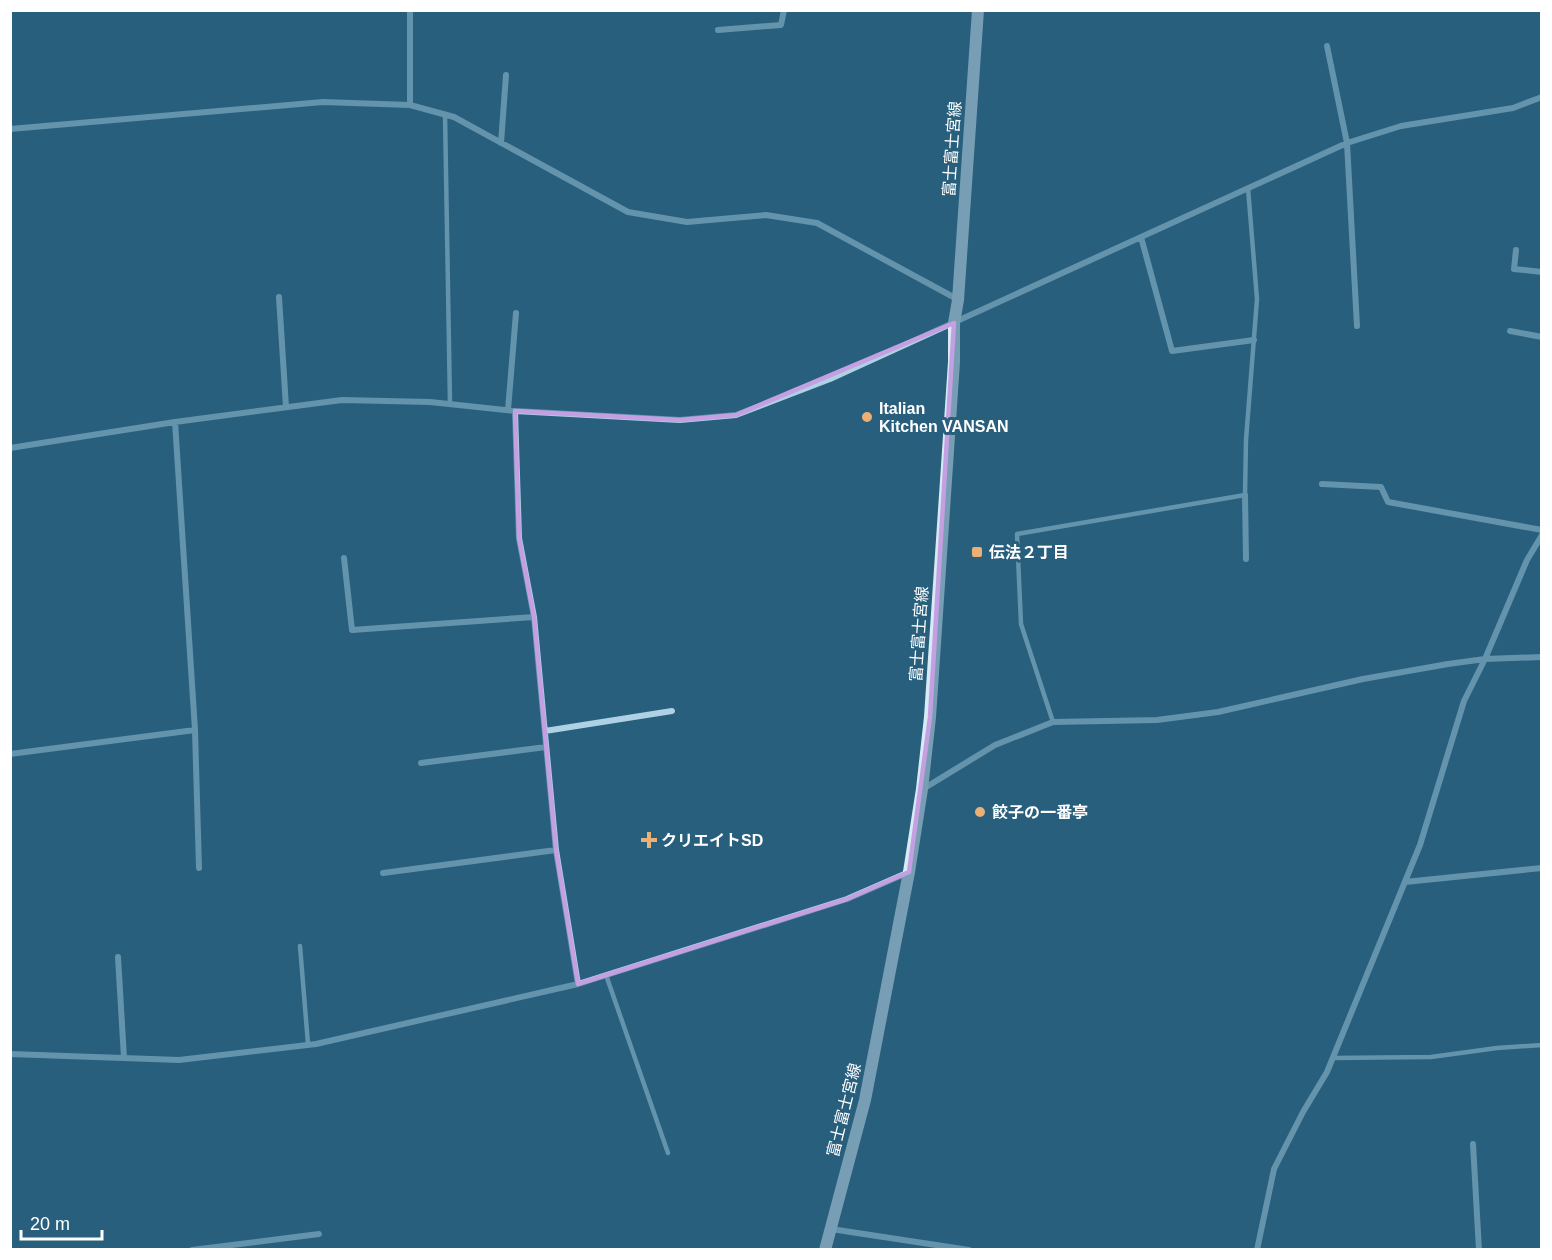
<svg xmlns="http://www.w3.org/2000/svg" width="1552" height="1260" font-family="Arial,'Noto Sans JP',sans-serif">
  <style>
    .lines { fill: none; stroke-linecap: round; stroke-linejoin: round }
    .lane { stroke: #aed2e4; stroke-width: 4.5 }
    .street { stroke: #aed2e4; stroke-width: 6 }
    .secondary { stroke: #d7eaf5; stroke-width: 12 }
    .marked { fill: none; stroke: #c4a0e2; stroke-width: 4.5; stroke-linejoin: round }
    .poi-dot { fill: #ebb075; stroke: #285f7d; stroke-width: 2 }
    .labels { text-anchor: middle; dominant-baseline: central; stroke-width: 6; stroke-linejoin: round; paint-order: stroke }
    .street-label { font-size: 16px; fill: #fff; stroke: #285f7d }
    .poi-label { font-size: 16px; font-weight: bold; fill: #fff; stroke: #285f7d; text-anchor: start }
  </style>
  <rect width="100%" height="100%" fill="#285f7d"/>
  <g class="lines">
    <!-- lane -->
    <path class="lane" d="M445,114L450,404
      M1053,722L1021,624L1017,534L1245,495L1246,440L1257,299L1248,188
      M300,946L308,1044
      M606,975L668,1153
      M1332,1058L1431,1057L1497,1048L1542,1045"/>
    <!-- street -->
    <path class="street" d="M410,10V105
      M718,30L781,25L784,10
      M1327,46L1347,143L1357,326
      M10,129L323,102L410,105L454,117L628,212L687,222L766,215L817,223L957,299
      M501,143L506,75
      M1141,237L1172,351L1254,340
      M1516,250L1514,269L1542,272
      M279,297L286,407
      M1510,331L1542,337
      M508,410L516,313
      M515,411L519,538L534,617L556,850L578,984
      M175,422L195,730L199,868
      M10,448L175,422L342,400L430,402L515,411L680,420L736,415L830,379L1347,143L1401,126L1513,108L1542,97
      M1322,484L1381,487L1388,502L1542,530
      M1245,495L1246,559
      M344,558L352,630L534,617
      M545,731L672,711
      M10,754L195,730
      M421,763L546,747
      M923,789L995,745L1053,722L1157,720L1218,712L1363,679L1448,664L1485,659L1542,657
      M383,873L556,850
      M1405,882L1542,868
      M118,957L124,1058
      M10,1054L179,1060L316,1044L578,984L847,899L909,872
      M1473,1144L1479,1250
      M831,1229L969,1250
      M192,1250L319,1234
      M1257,1250L1274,1169L1303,1112L1327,1072L1420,845L1464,701L1485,659L1527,560L1542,535"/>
    <!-- secondary -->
    <path class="secondary" d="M825,1250L865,1100L909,872L922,789L930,717L954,362V323L958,300L978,10"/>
  </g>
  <!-- marked area -->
  <path d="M0 0H1552V1260H0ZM954,323L930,717L909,872L847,899L578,984L556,850L534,617L519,538L515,411L680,420L736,415Z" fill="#285f7d" fill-opacity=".55" fill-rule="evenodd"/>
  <path class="marked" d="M954,323L930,717L909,872L847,899L578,984L556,850L534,617L519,538L515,411L680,420L736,415Z"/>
  <!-- markers -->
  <g class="poi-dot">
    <circle cx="867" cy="417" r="6"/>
    <rect x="971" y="546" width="12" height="12" rx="3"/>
    <circle cx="980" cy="812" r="6"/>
    <path d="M646 831h6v6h6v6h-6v6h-6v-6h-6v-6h6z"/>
  </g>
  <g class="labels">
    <!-- street labels -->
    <g class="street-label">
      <text transform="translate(952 149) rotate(-86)">富士富士宮線</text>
      <text transform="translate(919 634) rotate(-86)">富士富士宮線</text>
      <text transform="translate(844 1110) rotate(-76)">富士富士宮線</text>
    </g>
    <!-- poi labels -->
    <g class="poi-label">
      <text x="879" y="408">Italian<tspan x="879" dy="18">Kitchen VANSAN</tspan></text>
      <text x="989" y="552">伝法２丁目</text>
      <text x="992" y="812">餃子の一番亭</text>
      <text x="661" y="840">クリエイトSD</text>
    </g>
  </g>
  <!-- border -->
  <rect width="1552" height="1260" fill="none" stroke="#ffffff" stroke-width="24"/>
  <!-- scale -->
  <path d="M21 1230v9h81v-9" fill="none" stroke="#ffffff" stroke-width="3"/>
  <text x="30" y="1230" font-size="18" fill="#ffffff" stroke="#285f7d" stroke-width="4.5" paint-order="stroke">20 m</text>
</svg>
